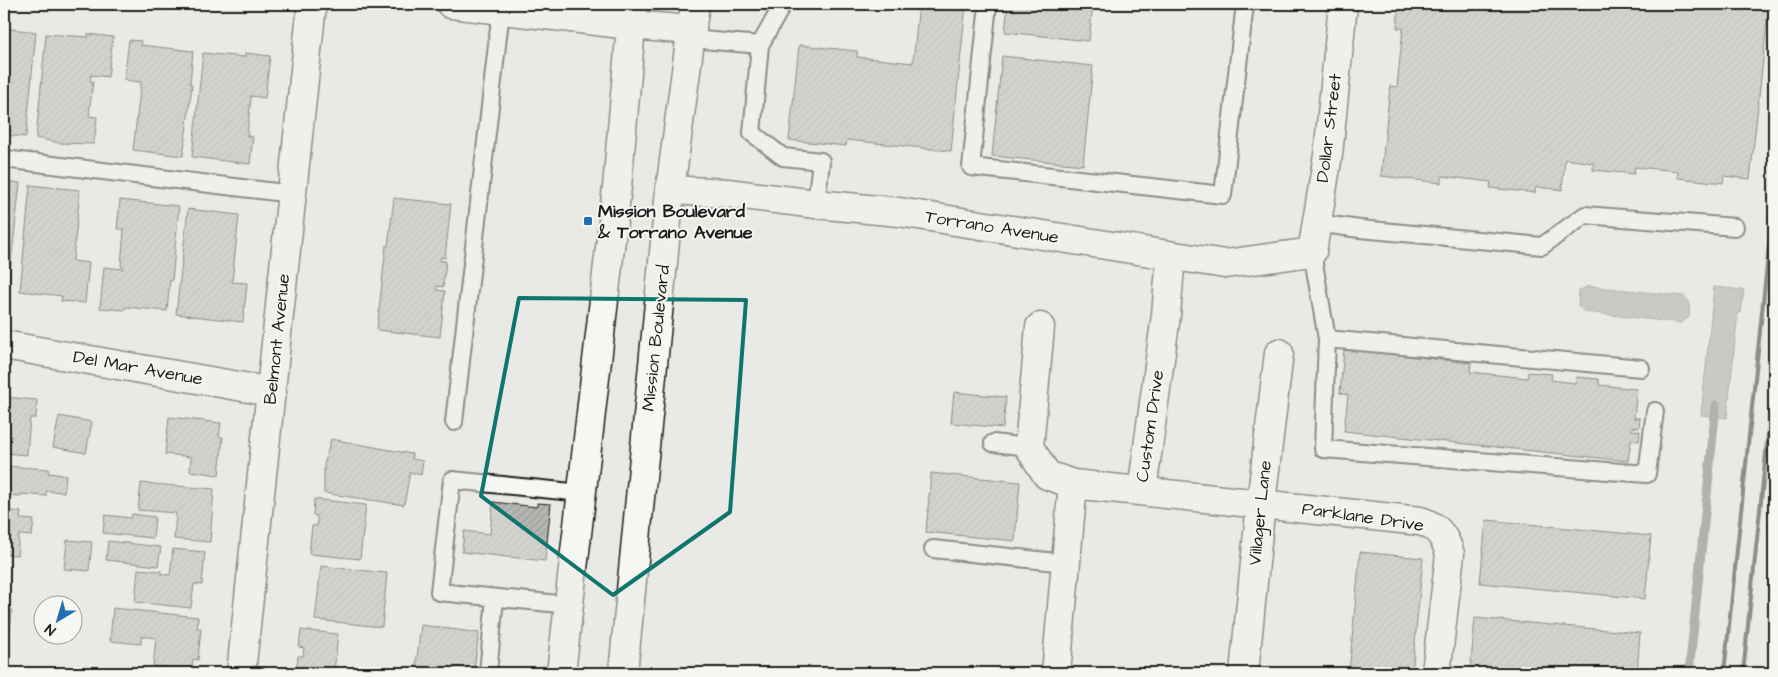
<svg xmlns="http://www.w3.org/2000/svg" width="1778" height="677" font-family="'Architects Daughter',sans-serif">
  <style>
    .water { fill: #a3a3a1; stroke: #6d6d6c }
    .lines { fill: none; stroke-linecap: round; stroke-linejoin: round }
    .stream { stroke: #6d6d6c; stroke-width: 9 }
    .building { fill: url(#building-hatch); stroke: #1c1c1c }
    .lane-casing { stroke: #1c1c1c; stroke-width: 20 }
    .street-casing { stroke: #1c1c1c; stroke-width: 31 }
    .primary-casing { stroke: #1c1c1c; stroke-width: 31 }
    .lane { stroke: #f6f6f2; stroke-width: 16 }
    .street { stroke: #f6f6f2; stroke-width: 28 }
    .primary { stroke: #f6f6f2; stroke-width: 28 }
    .rail { stroke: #1c1c1c; stroke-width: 4 }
    .marked { fill: none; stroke: #0f766e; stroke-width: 4; stroke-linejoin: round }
    .poi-dot { fill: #1f6fb2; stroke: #f6f6f2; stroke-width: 2 }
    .labels { text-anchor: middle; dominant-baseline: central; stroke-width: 4; stroke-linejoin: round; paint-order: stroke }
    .street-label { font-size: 18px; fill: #1c1c1c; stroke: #f6f6f2 }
    .poi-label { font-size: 18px; font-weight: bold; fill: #1c1c1c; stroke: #f6f6f2; text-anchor: start }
  </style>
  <defs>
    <pattern id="building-hatch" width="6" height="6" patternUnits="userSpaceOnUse" patternTransform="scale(1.25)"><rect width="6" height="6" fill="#b6b6b3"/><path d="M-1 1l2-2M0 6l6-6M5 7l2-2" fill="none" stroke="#9c9c99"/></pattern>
  </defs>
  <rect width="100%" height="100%" fill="#e9e9e5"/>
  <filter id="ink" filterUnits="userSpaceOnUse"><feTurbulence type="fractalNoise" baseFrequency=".02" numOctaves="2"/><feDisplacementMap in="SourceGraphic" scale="10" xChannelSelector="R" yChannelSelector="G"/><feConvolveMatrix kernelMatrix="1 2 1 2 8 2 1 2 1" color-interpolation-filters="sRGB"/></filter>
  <g filter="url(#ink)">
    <!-- water -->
    <path class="water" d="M1588,286L1684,296L1690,303L1689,317L1681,323L1585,312L1578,306L1579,291Z
      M1714,287L1744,290L1741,313L1738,312L1727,418L1701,415Z"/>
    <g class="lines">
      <!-- stream -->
      <path class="stream" d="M1689,673L1716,405"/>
    </g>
    <!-- building -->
    <path class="building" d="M919,4H966L951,151L847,140L846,146L789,140L799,45L857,51V57L913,63Z
      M1008,4H1093L1089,41L1005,32Z
      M1399,4H1769L1750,179L1724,176L1723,183L1678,178V171L1635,167L1634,174L1593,170V163L1565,159L1562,190L1536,187L1535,193L1490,188L1491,182L1442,176L1441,183L1381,176L1390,86L1397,87L1403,28H1397Z
      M4,28L36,32L26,137L4,135Z
      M46,34L88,37V34L113,37L108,77L91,75L90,81H93L89,116L97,117L94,144L60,143L36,138Z
      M129,40L141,41L140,45L193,51L190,84L192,85L183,156L133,150L141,82L124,80Z
      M203,53L245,57V53L270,56L265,98L251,96L247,136L253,137L250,164L192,157Z
      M1002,56L1093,66L1083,165L992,156Z
      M4,181L20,183L8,290H4Z
      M30,185L80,190L73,261L89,263L85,303L61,301L62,296L20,291Z
      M394,198L451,204L445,258L441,257L440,261H446L443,287L437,286V290L445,291L440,337L377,330L386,245L388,246Z
      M120,200L179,206L172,281L170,280L167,311L125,307L124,310L100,308L104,267L123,269V267L121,266L124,229H117Z
      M188,209L239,215L232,282L247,283L243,322L176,314Z
      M1344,349L1471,363L1470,372L1527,378L1528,372L1552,374L1551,380L1575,383L1576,377L1599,379V385L1637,389L1634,418H1640L1639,428L1632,427V430L1640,431L1639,441L1631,440L1628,461L1344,431L1348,395L1340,393Z
      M954,392L1006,397L1003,428L951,423Z
      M4,397L37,400L36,418H30L27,455L4,453Z
      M59,416L92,422L86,453L53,447Z
      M169,417L221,423L219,437H223L219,475L190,471L191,457L165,454Z
      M331,439L412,454V459L423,461L421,475L410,472L404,505L324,493V465Z
      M4,466L49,469L48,473L66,475L64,492L46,491V496L21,494V496L4,495Z
      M931,473L1020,482L1015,541L926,532Z
      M141,483L214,489L210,542L174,539L176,513L138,510Z
      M314,499L366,505L360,559L309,554L312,526H317V516L313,515Z
      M493,502L537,507V503L551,504L545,561L462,552L464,531L490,534Z
      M4,510L21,512L20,519L34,520L32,536L19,535L17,555L4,554Z
      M132,514L155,517L153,538L103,533L105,515L131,518Z
      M1486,520L1651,536L1645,599L1480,583Z
      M67,540L92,542L89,571L64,569Z
      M108,541L161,547L158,566L106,560Z
      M173,549L205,552L202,585L194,584L191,608L135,602L138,569L161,571V574L170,575Z
      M1360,552L1423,558L1412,673H1349Z
      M321,566L387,573L382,627L315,620Z
      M113,608L198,617L197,628H201L198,660L193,659L192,670L153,666L156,638L141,636V644L110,641Z
      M4,610H12L8,654L4,653Z
      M1475,618L1640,633L1637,673H1470Z
      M421,625L479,633L474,669L455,667L454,673H415Z
      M301,630L338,634L334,673H296L298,656H303L304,648L299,647Z"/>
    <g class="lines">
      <defs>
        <path id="lane" d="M988,4L971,167L1223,195L1245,4
          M691,39L760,45L752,133L783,157L821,161L816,204
          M760,45L783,4
          M4,159L292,194
          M1316,223L1360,229L1542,246L1585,215L1735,227
          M1312,252L1327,339L1641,368
          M1327,339L1323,449L1647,474L1655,411
          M454,422L501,10
          M993,443L1029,447
          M933,549L1066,563
          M569,605L439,592L452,480L582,493
          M488,673L495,598"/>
        <path id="street" d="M451,4L630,25L692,30
          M670,190L727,193L816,204L899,212L1225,264L1312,252L1328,155L1343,4
          M1040,327L1029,447L1047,475L1073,484L1420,521C1438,526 1445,537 1450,554L1436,673
          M4,345L272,392
          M1142,491L1166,315L1171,256
          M241,673L312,4
          M1056,673L1073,484
          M1244,673L1261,503L1279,353"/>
        <path id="primary" d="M561,673L617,187L633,4
          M623,673L670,190L695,4"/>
      </defs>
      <!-- lane casing -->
      <use href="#lane" class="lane-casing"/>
      <!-- street casing -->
      <use href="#street" class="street-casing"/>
      <!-- primary casing -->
      <use href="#primary" class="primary-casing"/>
      <!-- lane -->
      <use href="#lane" class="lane"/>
      <!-- street -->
      <use href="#street" class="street"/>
      <!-- primary -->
      <use href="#primary" class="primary"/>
      <!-- rail -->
      <path class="rail" d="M1724,673L1774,198
        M1743,673L1774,376"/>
    </g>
  </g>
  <!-- marked area -->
  <path d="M0 0H1778V677H0ZM519,298L746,300L730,512L613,595L481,496Z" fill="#e9e9e5" fill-opacity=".55" fill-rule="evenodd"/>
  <path class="marked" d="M519,298L746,300L730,512L613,595L481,496Z"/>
  <!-- markers -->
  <rect class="poi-dot" x="583" y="216" width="10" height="10" rx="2.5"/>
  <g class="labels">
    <!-- street labels -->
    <g class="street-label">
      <text transform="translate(1329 128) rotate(-83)">Dollar Street</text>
      <text transform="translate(992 227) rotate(9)">Torrano Avenue</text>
      <text transform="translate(656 338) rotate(-84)">Mission Boulevard</text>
      <text transform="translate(277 339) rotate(-84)">Belmont Avenue</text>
      <text transform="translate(138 368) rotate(10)">Del Mar Avenue</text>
      <text transform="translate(1150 426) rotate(-82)">Custom Drive</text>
      <text transform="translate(1260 513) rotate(-84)">Villager Lane</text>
      <text transform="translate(1363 517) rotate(8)">Parklane Drive</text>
    </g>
    <!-- poi labels -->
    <g class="poi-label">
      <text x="598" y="211">Mission Boulevard<tspan x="598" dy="21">&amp; Torrano Avenue</tspan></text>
    </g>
  </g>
  <!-- margin -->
  <rect width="1778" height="677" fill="none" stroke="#f6f6f2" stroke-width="20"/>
  <rect x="10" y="10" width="1758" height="657" fill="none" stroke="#1c1c1c" stroke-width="2" filter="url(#ink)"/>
  <!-- north arrow -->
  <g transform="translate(58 620) rotate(218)"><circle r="24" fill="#f6f6f2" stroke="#9f9f9c"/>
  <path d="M0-4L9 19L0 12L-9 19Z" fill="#1f6fb2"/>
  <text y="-8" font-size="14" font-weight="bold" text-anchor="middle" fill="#1c1c1c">N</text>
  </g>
</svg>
